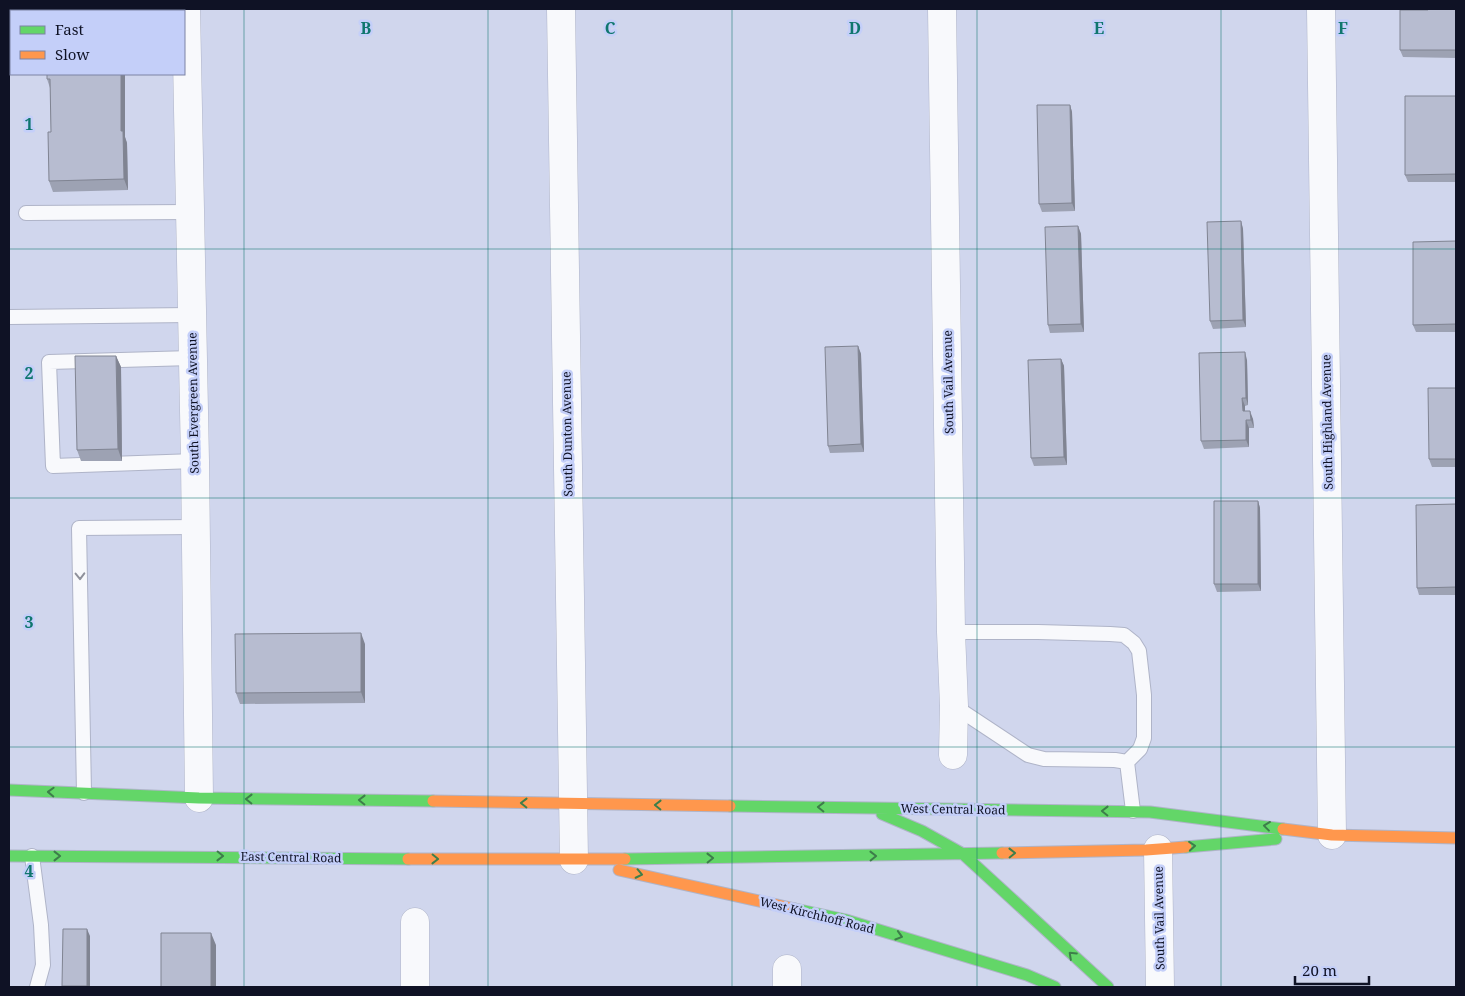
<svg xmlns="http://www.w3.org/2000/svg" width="1465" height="996" font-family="'Noto Serif',serif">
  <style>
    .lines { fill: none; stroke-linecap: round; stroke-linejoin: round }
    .lane-casing { stroke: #afb4c8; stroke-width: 16 }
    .street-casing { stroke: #afb4c8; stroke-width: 29 }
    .fast-casing { stroke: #afb4c8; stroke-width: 13 }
    .slow-casing { stroke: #afb4c8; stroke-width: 13 }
    .lane { stroke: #f8f9fc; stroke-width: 14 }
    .street { stroke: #f8f9fc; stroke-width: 28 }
    .fast { stroke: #63d668; stroke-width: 11 }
    .slow { stroke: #ff974d; stroke-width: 11 }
    .wall { fill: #9da2b3 }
    .shaded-wall { fill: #808492 }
    .building { fill: #b7bcd0; stroke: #808492 }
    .oneway { stroke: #8f919b }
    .oneway2 { stroke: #3d7e4a }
    .grid { fill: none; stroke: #0f766e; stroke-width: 1; stroke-opacity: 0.55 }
    .labels { text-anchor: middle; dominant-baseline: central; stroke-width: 5; stroke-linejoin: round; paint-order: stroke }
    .street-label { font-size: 12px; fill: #0f1225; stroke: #c4cff9 }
    .grid-label { font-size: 16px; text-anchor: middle; font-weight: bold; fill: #0f766e; stroke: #c4cff9; stroke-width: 5; stroke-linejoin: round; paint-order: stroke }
  </style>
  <rect width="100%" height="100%" fill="#d0d6ed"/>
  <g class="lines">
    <defs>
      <path id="lane" d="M26,213L189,212
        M9,317L191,315
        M192,358L49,362L53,466L195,461
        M951,632H1038L1110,634L1124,635L1134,643L1139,651L1144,695V738L1140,749L1127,762L1133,811
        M954,706L1028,755L1044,759L1115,760L1127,762
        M84,793L79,528L196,527
        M32,856L41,925L43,965L37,987"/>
      <path id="street" d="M186,9L195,461L199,798
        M561,9L574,860
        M942,9L951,632L954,706L953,755
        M1321,9L1332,835
        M1158,849L1160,987
        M415,987V922
        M787,987V969"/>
      <path id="fast" d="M9,790L199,798L433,801
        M730,806L1150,812L1283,829
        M882,814L922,831L963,854L1108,987
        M1186,847L1276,839
        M9,856L408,859
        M625,859L1002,853
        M795,909L846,920L1027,975L1055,987"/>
      <path id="slow" d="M433,801L730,806
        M1283,829L1332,835L1456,838
        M1002,853L1146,850L1186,847
        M408,859H625
        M619,870L795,909"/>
    </defs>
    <!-- lane casing -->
    <use href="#lane" class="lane-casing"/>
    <!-- street casing -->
    <use href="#street" class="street-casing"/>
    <!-- fast casing -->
    <use href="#fast" class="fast-casing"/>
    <!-- slow casing -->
    <use href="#slow" class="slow-casing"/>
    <!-- lane -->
    <use href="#lane" class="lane"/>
    <!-- street -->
    <use href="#street" class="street"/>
    <!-- fast -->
    <use href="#fast" class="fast"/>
    <!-- slow -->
    <use href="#slow" class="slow"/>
  </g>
  <!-- wall -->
  <path class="wall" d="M1456,9V58L1403,57L1400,50L1428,10Z
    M125,74V137L127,143L128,190L53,192L49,181L51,132L50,88L47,79Z
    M1456,96V182H1408L1405,175Z
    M1070,105L1072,112L1075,211L1042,212L1039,204Z
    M1241,221L1243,229L1246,327L1213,329L1210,321Z
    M1078,226L1081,234L1084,332L1050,333L1048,325Z
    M1456,241V332H1416L1413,325Z
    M858,346L861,354L864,452L830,453L828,446Z
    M116,356L121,367L122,461H81L77,450Z
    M1061,359L1064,366L1067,465L1034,466L1031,458Z
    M1247,360L1248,405L1245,406V411L1253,419L1254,428H1249V447L1204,449L1201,441Z
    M1456,388V467H1432L1429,459Z
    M1258,501L1260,508L1261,591L1217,592L1214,584Z
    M1456,504V595H1419L1417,588Z
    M365,644V703L240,704L236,693Z
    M90,936V987H63L62,986Z"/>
  <!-- shaded-wall -->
  <path class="shaded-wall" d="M121,74H125V137L127,143L128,190L124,179L121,131Z
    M1070,105L1072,112L1075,211L1072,203Z
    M1241,221L1243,229L1246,327L1243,320Z
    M1078,226L1081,234L1084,332L1081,324Z
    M858,346L861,354L864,452L861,444Z
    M1245,352L1247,360L1248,405L1246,398Z
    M116,356L121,367L122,461L118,449Z
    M1061,359L1064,366L1067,465L1064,457Z
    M1242,398L1245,406V419L1243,411Z
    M1250,411L1253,419L1254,428L1251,420Z
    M1246,420L1249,428V447L1246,440Z
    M1258,501L1260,508L1261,591L1258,584Z
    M361,633L365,644V703L361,692Z
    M87,929L90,936V987H88L87,986Z
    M211,933L216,945V987H211Z"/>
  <!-- building -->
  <path class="building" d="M1428,9H1456V50H1400V10H1428Z
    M47,74H121V131H123L124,179L49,181L48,132H51L50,79H47Z
    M1405,96H1456V174L1405,175Z
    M1037,105H1070L1072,203L1039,204Z
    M1241,221L1243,320L1210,321L1207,222Z
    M1078,226L1081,324L1048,325L1045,227Z
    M1456,241V324L1413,325V242Z
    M858,346L861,444L828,446L825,347Z
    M1245,352L1246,398H1242L1243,411H1250L1251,420H1246V440L1201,441L1199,353Z
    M75,356H116L118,449L77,450Z
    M1061,359L1064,457L1031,458L1028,360Z
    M1428,388H1456V459H1429Z
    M1214,501H1258V584H1214Z
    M1456,504V587L1417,588L1416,505Z
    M361,633V692L236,693L235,634Z
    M63,929H87V986H62Z
    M161,933H211V987H161Z"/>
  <!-- one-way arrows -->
  <defs><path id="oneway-chevron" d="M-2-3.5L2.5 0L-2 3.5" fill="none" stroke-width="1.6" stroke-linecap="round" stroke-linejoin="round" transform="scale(1.25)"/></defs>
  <use class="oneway" href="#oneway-chevron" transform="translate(80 576) rotate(89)"/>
  <g class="oneway2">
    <use href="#oneway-chevron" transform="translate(51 792) rotate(-178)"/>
    <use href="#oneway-chevron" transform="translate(249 799) rotate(-179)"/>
    <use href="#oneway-chevron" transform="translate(362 800) rotate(-179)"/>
    <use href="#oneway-chevron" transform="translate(524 803) rotate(-179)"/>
    <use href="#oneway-chevron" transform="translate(658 805) rotate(-179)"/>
    <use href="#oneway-chevron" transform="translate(821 807) rotate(-179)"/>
    <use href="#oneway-chevron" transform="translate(1105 811) rotate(-179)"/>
    <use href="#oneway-chevron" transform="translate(1267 826) rotate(-173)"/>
    <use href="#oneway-chevron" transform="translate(1192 846) rotate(-5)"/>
    <use href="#oneway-chevron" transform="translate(1012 853) rotate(-1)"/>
    <use href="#oneway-chevron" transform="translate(57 856)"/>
    <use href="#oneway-chevron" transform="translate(220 856) rotate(1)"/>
    <use href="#oneway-chevron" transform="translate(873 856) rotate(-1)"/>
    <use href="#oneway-chevron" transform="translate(710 858) rotate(-1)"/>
    <use href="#oneway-chevron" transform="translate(435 859) rotate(1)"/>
    <use href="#oneway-chevron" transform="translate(639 874) rotate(12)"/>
    <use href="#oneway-chevron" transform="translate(899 936) rotate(17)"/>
    <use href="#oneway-chevron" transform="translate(1072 955) rotate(-137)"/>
  </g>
  <!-- grid -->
  <path class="grid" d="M244,9V987M488,9V987M732,9V987M977,9V987M1221,9V987M9,249H1456M9,498H1456M9,747H1456"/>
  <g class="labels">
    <!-- street labels -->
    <g class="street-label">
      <text transform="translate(948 382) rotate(-91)">South Vail Avenue</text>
      <text transform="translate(193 403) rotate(-91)">South Evergreen Avenue</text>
      <text transform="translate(1327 422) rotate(-91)">South Highland Avenue</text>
      <text transform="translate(567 434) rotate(-91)">South Dunton Avenue</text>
      <text transform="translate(953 809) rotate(1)">West Central Road</text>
      <text transform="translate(291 857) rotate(1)">East Central Road</text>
      <text transform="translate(817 915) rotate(14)">West Kirchhoff Road</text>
      <text transform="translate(1159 918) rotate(-91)">South Vail Avenue</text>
    </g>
  </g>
  <g class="grid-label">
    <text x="366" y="34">B</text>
    <text x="610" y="34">C</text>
    <text x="855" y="34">D</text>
    <text x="1099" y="34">E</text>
    <text x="1343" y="34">F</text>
    <text x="29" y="130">1</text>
    <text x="29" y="379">2</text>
    <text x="29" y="628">3</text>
    <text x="29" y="877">4</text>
  </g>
  <!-- border -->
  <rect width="1465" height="996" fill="none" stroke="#0f1225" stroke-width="20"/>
  <!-- legend -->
  <rect x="10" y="10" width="175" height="65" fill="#c4cff9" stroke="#7c83a4"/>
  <rect x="20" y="26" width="25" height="8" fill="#63d668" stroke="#7c83a4"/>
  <text x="55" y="35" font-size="15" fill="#0f1225">Fast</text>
  <rect x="20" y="51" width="25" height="8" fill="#ff974d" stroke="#7c83a4"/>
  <text x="55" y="60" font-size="15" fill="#0f1225">Slow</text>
  <!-- scale -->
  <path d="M1295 976v8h74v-8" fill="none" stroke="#0f1225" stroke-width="2.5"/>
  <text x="1302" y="976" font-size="15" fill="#0f1225" stroke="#c4cff9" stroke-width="4" paint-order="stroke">20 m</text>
</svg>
